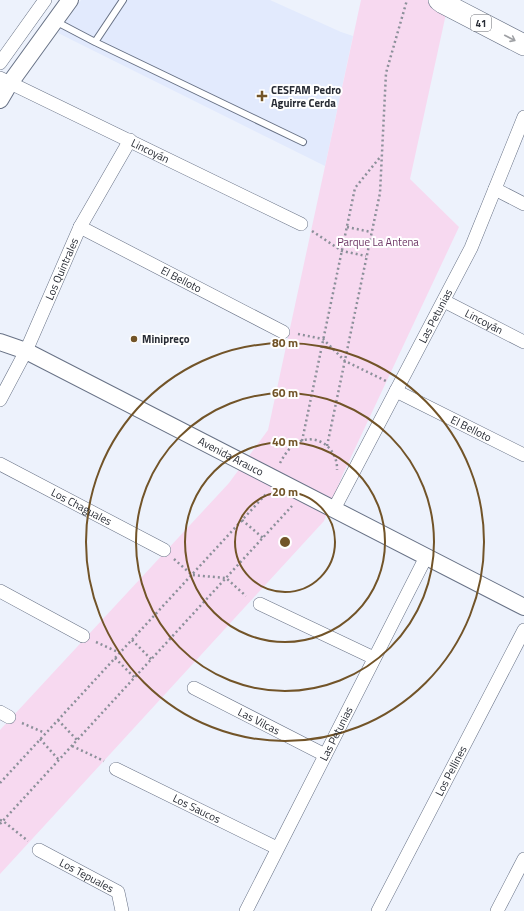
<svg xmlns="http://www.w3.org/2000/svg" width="524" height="911" font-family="'Titillium Web',sans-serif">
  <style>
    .built { fill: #e2eafd }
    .green { fill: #f7d9f0 }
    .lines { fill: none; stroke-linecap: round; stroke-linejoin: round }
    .service-casing { stroke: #687286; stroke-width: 8 }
    .minor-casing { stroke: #687286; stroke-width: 14 }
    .tertiary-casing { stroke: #687286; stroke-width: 18 }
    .primary-casing { stroke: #687286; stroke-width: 22 }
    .path { stroke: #8c909a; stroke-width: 2.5; stroke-dasharray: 2 3; stroke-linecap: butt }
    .service { stroke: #fff; stroke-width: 6 }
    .minor { stroke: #fff; stroke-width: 13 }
    .tertiary { stroke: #fff; stroke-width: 16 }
    .primary { stroke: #fff; stroke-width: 21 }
    .oneway { stroke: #9ea0a4 }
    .ring { fill: none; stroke: #725428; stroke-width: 2 }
    .poi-dot { fill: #725428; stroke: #fff; stroke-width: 1.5 }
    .labels { text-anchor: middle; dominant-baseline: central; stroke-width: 4; stroke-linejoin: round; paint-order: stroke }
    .shield { fill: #fff; stroke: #686b72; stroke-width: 1 }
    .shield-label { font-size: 10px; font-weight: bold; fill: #282c35 }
    .poi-label { font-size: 11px; font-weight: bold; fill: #282c35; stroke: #fff; text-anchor: start }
    .street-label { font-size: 11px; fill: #282c35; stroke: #fff }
    .park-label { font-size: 11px; fill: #6c3464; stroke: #fff }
    .centre { fill: #725428; stroke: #fff; stroke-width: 2 }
    .ring-label { font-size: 12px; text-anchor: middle; font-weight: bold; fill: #725428; stroke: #fff; stroke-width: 4; stroke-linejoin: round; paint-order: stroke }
  </style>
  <rect width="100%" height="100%" fill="#edf2fc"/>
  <!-- built -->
  <path class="built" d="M81,0H270L341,32L353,36L325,166L58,33Z"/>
  <!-- green -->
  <path class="green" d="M361,0H449L410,179L459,227L343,474L324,521L0,874V730L229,483L268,430Z"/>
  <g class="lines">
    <defs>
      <path id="service" d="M123,0L95,42L303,142
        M55,21L95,42"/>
      <g id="minor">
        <path d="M0,63L45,0"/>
        <path id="s1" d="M0,78L301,224"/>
        <path d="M495,189L524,204"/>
        <path id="s2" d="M80,227L283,332"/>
        <path id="s3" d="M444,301L524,342"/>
        <path id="s4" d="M396,391L524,455"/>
        <path id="s5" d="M0,400L26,351L80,227L130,140"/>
        <path id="s6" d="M0,464L164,550"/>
        <path id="s7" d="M334,509L471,248L524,117"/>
        <path d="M0,591L83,636"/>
        <path d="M260,604L374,658"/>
        <path id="s8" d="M194,688L325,755"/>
        <path d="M0,712L9,717"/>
        <path id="s9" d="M116,769L277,848"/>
        <path id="s10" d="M39,850L118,892L122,911"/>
        <path id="s11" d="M246,911L426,557"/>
        <path id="s12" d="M378,911L524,630"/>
        <path d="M497,911L524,859"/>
      </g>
      <g id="tertiary">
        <path d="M0,100L10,83L70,0"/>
        <path id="s13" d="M0,342L26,351L524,607"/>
      </g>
      <path id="primary" d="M439,0L443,3L524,45"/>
    </defs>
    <!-- service casing -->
    <use href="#service" class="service-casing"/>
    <!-- minor casing -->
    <use href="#minor" class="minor-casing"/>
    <!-- tertiary casing -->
    <use href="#tertiary" class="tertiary-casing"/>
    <!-- primary casing -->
    <use href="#primary" class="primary-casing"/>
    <!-- path -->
    <path class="path" d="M347,227L371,232
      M312,231L342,251L366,256
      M298,334L323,339L345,361L386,381
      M302,441L355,188L381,156
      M327,446L380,193L386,73L407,0
      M280,463C284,456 288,449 295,444C315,431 338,447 337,470
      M242,520L263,538
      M174,559L192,575L226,578L246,596
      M132,640L151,659
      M96,642L120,653
      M115,658L135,678
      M58,720L77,740
      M22,723L45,733
      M40,739L59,760
      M72,746L104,761
      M0,783L267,493
      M0,820L3,821L28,841
      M0,824L292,506"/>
    <!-- service -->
    <use href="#service" class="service"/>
    <!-- minor -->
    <use href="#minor" class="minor"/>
    <!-- tertiary -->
    <use href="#tertiary" class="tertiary"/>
    <!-- primary -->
    <use href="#primary" class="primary"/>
  </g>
  <!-- one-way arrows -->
  <defs><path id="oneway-shaft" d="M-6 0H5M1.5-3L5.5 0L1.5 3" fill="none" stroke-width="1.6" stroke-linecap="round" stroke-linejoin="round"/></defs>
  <use class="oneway" href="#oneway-shaft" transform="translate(510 38) rotate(27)"/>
  <!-- distance rings -->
  <g class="ring">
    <circle cx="285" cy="542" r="50"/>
    <circle cx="285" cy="542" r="100"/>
    <circle cx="285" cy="542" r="149"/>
    <circle cx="285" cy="542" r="199"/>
  </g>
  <!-- markers -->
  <g class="poi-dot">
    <path d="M260 90h4v4h4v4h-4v4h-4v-4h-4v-4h4z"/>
    <circle cx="134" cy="339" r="4"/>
  </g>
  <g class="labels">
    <!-- shield labels -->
    <rect class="shield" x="471" y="15" width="20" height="16" rx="3"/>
    <g class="shield-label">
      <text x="481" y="23">41</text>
    </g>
    <!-- poi labels -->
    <g class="poi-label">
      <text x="271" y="90">CESFAM Pedro<tspan x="271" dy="13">Aguirre Cerda</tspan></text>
      <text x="142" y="339">Minipreço</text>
    </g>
    <!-- street labels -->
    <g class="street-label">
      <text stroke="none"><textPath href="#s1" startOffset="167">Lincoyán</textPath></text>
      <text stroke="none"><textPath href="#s5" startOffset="145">Los Quintrales</textPath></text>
      <text stroke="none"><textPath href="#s2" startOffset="114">El Belloto</textPath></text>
      <text stroke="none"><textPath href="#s7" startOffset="218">Las Petunias</textPath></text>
      <text stroke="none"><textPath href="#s3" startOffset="45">Lincoyán</textPath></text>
      <text stroke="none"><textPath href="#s4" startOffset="84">El Belloto</textPath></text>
      <text stroke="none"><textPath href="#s13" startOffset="258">Avenida Arauco</textPath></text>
      <text stroke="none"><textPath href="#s6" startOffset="92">Los Chaguales</textPath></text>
      <text stroke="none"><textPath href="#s8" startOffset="73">Las Vilcas</textPath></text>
      <text stroke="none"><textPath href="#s11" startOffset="199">Las Petunias</textPath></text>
      <text stroke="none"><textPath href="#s12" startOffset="158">Los Pellines</textPath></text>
      <text stroke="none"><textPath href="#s9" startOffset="90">Los Saucos</textPath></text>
      <text stroke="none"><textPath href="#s10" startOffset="54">Los Tepuales</textPath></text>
    </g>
    <!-- park labels -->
    <g class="park-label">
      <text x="378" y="242">Parque La Antena</text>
    </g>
  </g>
  <circle cx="285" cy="542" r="6" class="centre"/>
  <g class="ring-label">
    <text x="285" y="347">80 m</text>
    <text x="285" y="397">60 m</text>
    <text x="285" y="446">40 m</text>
    <text x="285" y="496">20 m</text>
  </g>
</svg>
